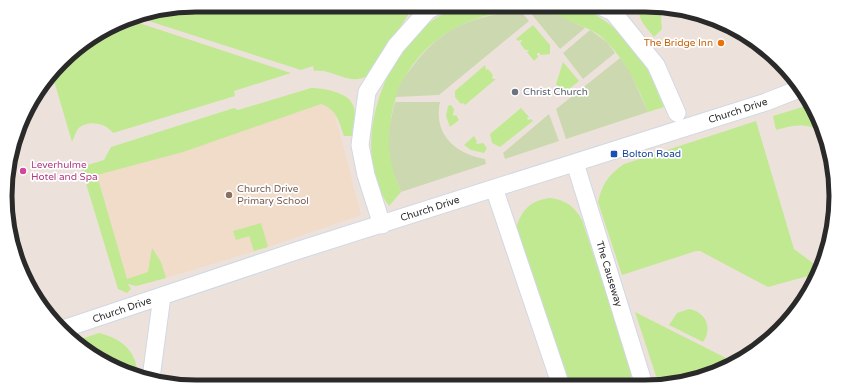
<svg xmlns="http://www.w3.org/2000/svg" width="841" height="392" font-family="'Varela Round',sans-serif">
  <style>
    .education { fill: #f0dcc9 }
    .green { fill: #c1e992 }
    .cemetery { fill: #ccd9b0 }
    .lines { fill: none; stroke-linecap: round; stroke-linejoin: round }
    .minor-casing { stroke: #d0d8e4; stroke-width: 19 }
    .minor { stroke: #fff; stroke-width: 17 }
    .food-dot { fill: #e8710a; stroke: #fff; stroke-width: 1.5 }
    .worship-dot { fill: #6b7280; stroke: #fff; stroke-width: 1.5 }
    .transit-dot { fill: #1a4fb4; stroke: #fff; stroke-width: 1.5 }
    .hotel-dot { fill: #d1479c; stroke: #fff; stroke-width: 1.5 }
    .education-dot { fill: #8d6e63; stroke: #fff; stroke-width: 1.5 }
    .labels { text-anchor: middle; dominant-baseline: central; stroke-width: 3.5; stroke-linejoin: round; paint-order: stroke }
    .food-label { font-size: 10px; fill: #c56008; stroke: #fff; text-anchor: end }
    .worship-label { font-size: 10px; fill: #5b616d; stroke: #fff; text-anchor: start }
    .street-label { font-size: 10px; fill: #2a2a2a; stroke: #fff }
    .transit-label { font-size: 10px; fill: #164399; stroke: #fff; text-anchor: start }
    .hotel-label { font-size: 10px; fill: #b23c85; stroke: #fff; text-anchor: start }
    .education-label { font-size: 10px; fill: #785e54; stroke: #fff; text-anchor: start }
    .rim { fill: none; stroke: #2a2a2a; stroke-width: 5 }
  </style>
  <rect width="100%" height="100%" fill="#ede2db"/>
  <!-- education -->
  <path class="education" d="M317,96L332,103L361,215L268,247L166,278L136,286L128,283L97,175Z"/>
  <!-- green -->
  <path class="green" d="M196,5H408L410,12L370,75C347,87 337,69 314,71L313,66L301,70L133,16Z
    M463,5H575C604,16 631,38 646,67C653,79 658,94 664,107L648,112C638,87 626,62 607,42C598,32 586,28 574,23C550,11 526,9 500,13C413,27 367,110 401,192L389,206C350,153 380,59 430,22C440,15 451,10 463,5Z
    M641,5L664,9L661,18L662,29L654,37C646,27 635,18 641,5Z
    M127,19L291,73L234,91L235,96L113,133C106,123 90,120 80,127C76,130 74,138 72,142L52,74L80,45Z
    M533,25L550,45V54L540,55V53H537L538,57L534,61L527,52L529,50H525L520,43L522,41L521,40L518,41L516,39Z
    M563,62L579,81L564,93L556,84Z
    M485,65L486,70L488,69L493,75L492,77L493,79H496L465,105L463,103L461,104L455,97V91Z
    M311,88C323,88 348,92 353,105C357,112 353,128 353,136H344C339,121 336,109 321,104L183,152L97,175L127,279L148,272L152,248L161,262L166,278L136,286L128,284L131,289L127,293L118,289L81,167L104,160L111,147L234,108L238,110Z
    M451,105L454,109L453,115L454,116L456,115L459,120L450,127L446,116L448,106Z
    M809,105L822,123L824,134C808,122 794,125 776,130L773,116Z
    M521,108L529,117L527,118L528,120L531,119L533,121L500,147L492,143L490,134Z
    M756,121L794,249L818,267L808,276L768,287L700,251H696L622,275L598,202C602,184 609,174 624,164Z
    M474,136L477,141L476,143L477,144L483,143L487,148L484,153L471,150L464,145Z
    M550,198C566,200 574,206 582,220L631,369V385L567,386L516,229C521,210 531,200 550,198Z
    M261,223L268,247L254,251L249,236L236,240L233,231Z
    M689,309C706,312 713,328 703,342L669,325L677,313Z
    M635,312L730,360L731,364L673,383L661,382L656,376Z
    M99,333C120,338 138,351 137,375L123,372L75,341Z"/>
  <!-- cemetery -->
  <path class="cemetery" d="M520,10L529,21L439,95L396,97C397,86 406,75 412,67C443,25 471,18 520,10Z
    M529,11L558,15L585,28L560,49Z
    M590,30L607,42L615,53L583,79L563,53Z
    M620,58L630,72L648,112L566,139L556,109Z
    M395,102H440C433,134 455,154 485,159L486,164L401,192C387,157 385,139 395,102Z
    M549,114L559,141L505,159L503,153Z"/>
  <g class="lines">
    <defs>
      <path id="minor" d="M598,5L613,12L656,65L677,113
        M575,163L644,385
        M494,188L561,386
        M382,225L366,175L360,145L367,92L396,46L428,10L439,5
        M60,330L296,251L766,102L799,89
        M151,378L162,296"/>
    </defs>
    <!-- minor casing -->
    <use href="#minor" class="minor-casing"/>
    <!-- minor -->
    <use href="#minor" class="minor"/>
  </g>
  <!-- markers -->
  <circle class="food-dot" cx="721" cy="43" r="4"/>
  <circle class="worship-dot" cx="515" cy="92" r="4"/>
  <rect class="transit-dot" x="610" y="150" width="8" height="8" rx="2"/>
  <circle class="hotel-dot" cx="23" cy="171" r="4"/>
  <circle class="education-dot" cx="229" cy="195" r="4"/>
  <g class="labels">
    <!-- food labels -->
    <g class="food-label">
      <text x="713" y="43">The Bridge Inn</text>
    </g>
    <!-- worship labels -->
    <g class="worship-label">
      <text x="523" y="92">Christ Church</text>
    </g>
    <!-- street labels -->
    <g class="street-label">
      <text transform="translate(738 111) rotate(-18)">Church Drive</text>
      <text transform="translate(430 209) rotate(-18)">Church Drive</text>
      <text transform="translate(609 274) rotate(73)">The Causeway</text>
      <text transform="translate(122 310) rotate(-19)">Church Drive</text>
    </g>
    <!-- transit labels -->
    <g class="transit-label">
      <text x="622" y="154">Bolton Road</text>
    </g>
    <!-- hotel labels -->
    <g class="hotel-label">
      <text x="31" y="165">Leverhulme<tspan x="31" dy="12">Hotel and Spa</tspan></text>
    </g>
    <!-- education labels -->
    <g class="education-label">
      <text x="237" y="189">Church Drive<tspan x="237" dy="12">Primary School</tspan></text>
    </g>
  </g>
  <!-- crop -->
  <path d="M0 0H841V392H0ZM196 12H645A184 184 0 0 1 829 196V196A184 184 0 0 1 645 380H196A184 184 0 0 1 12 196V196A184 184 0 0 1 196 12Z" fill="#fff" fill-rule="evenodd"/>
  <path class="rim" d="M196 12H645A184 184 0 0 1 829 196V196A184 184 0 0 1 645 380H196A184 184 0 0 1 12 196V196A184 184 0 0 1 196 12Z"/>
</svg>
